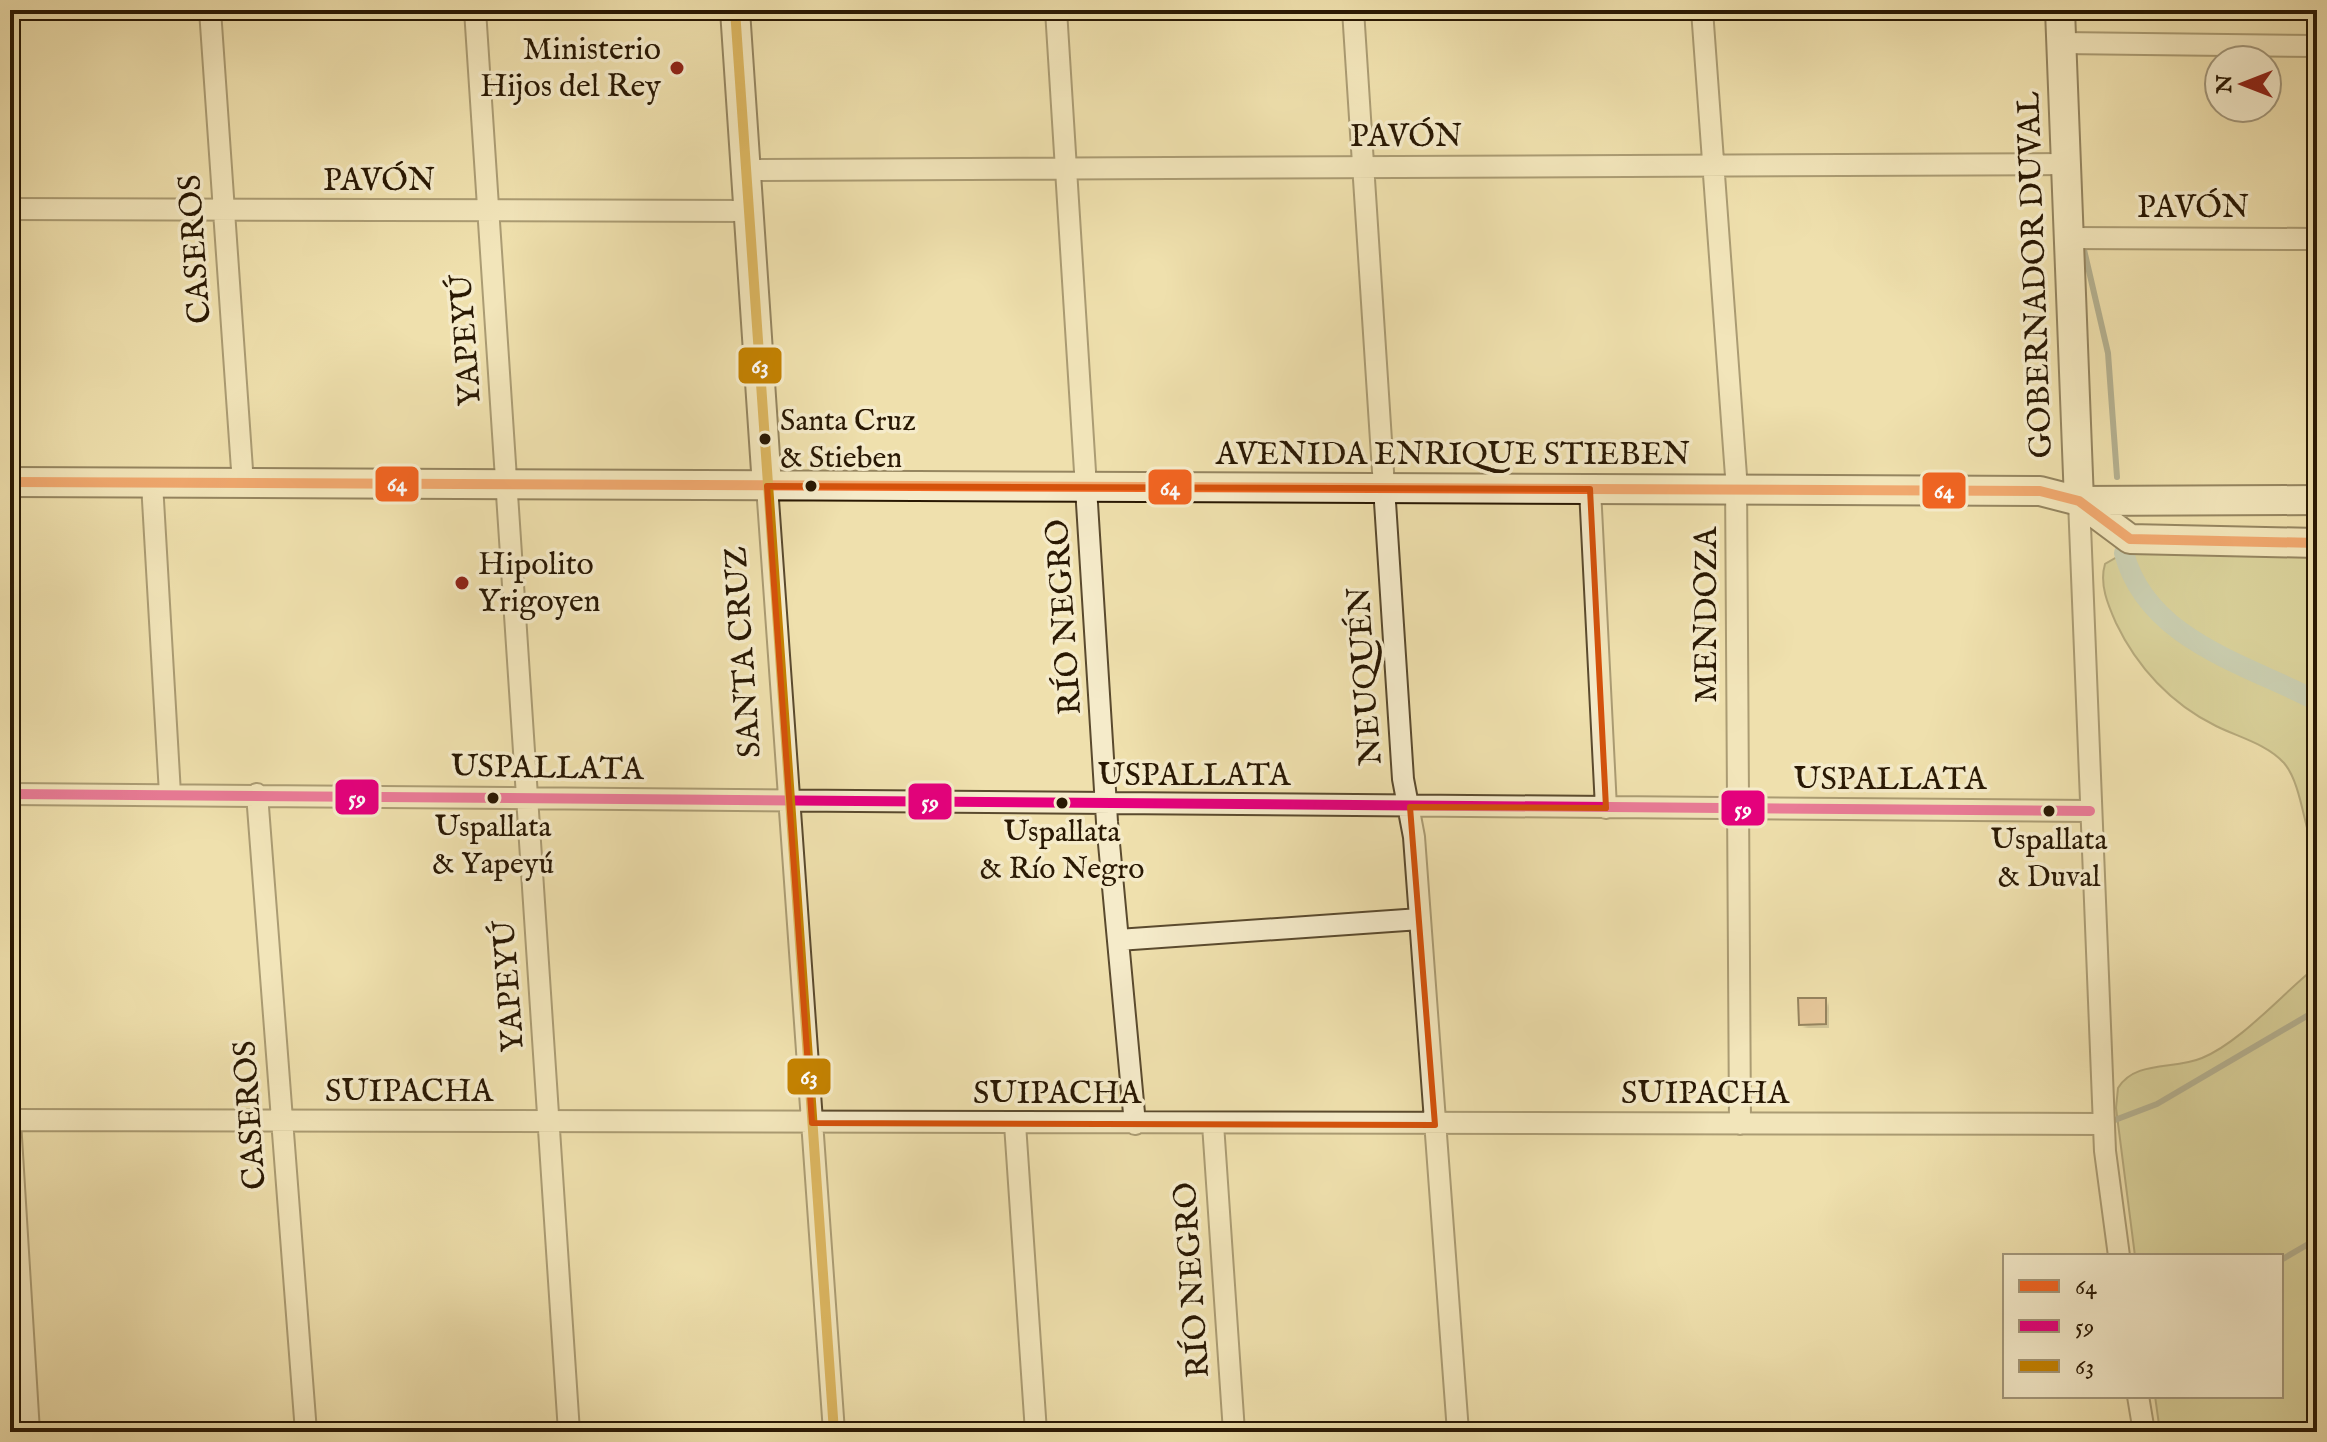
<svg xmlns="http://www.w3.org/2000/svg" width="2327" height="1442" font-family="'IM FELL English',serif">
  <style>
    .green { fill: #c0c085; stroke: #746c44; stroke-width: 2 }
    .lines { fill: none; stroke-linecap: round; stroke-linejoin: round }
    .stream { stroke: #70796e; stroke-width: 6 }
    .canal { stroke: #9fbab6; stroke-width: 20 }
    .building { fill: #ddac85; stroke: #291803; stroke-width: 2; filter: url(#shadow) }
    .street-casing { stroke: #5a4a2e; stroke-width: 24 }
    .secondary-casing { stroke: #291803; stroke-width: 32 }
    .street { stroke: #f5ebca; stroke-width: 20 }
    .secondary { stroke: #f5ebca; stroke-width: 28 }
    .bus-1-casing { stroke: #f5ebca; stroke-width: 16 }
    .bus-2-casing { stroke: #f5ebca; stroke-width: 16 }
    .bus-3-casing { stroke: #f5ebca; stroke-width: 16 }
    .bus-1 { stroke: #f26522; stroke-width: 10 }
    .bus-2 { stroke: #e5007d; stroke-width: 10 }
    .bus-3 { stroke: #c48201; stroke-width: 10 }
    .marked { fill: none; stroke: #d5520b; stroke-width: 6; stroke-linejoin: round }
    .poi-dot { fill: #8f2418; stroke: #f5ebca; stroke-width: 3 }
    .bus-dot { fill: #291803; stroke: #f5ebca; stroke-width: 3 }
    .labels { text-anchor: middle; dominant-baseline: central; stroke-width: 7; stroke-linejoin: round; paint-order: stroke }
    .bus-label { font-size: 30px; fill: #291803; stroke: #f5ebca }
    .poi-label { font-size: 32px; fill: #291803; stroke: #f5ebca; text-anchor: end }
    .street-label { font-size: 32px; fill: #291803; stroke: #f5ebca }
    .line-badge { stroke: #f5ebca; stroke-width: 3 }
    .badge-label { font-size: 22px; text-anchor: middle; font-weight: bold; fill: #fff }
  </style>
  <defs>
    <filter id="shadow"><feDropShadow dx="7" dy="7" stdDeviation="2" flood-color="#0004"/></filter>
  </defs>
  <rect width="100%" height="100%" fill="#efe0ad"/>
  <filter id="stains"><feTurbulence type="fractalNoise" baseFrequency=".0025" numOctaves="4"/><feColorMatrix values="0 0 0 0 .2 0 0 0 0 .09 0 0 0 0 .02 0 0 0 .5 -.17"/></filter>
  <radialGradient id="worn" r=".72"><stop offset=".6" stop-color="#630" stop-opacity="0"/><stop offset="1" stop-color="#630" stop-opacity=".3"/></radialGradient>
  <!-- green -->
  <path class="green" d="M2124,553L2317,557V860C2304,831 2302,784 2284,763C2267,744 2238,737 2216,726C2171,704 2137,667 2116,623C2108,605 2099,584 2105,564Z
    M2317,966V1432H2160L2155,1396H2281V1256H2135L2116,1108L2118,1088C2135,1060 2174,1070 2202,1058C2241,1042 2283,993 2317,966Z"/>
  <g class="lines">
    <!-- stream -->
    <path class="stream" d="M2082,241L2108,353L2117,477
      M2107,1123L2157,1104L2317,1010
      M2281,1260L2317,1239"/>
    <!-- canal -->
    <path class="canal" d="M2124,553C2147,640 2246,664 2317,701"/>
  </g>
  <!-- building -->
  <path class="building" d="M1798,998H1826V1024L1799,1025Z"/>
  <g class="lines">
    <defs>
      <path id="street" d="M210,10L243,484
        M475,10L569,1432
        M1056,10L1107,822L1135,1124
        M1353,10L1403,779L1414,837L1458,1432
        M1702,10L1736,476L1740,1124
        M2062,43L2317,46
        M745,170L2066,164
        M10,209L748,211
        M2069,238L2317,239
        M152,483L170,794
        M767,486L834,1432
        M1590,489L1606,808
        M2079,501L2105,1151L2119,1256
        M10,794L2090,811
        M257,794L306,1432
        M1118,940L1420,919
        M10,1120L2103,1124
        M10,1121L29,1432
        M1015,1124L1036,1432
        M1213,1124L1234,1432
        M2138,1396L2144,1432"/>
      <path id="secondary" d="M735,10L767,486
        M2060,10L2079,501
        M10,482L2040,491L2079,501L2130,539L2317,543
        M2079,501L2317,500"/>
    </defs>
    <!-- street casing -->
    <use href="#street" class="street-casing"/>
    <!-- secondary casing -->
    <use href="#secondary" class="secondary-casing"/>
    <!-- street -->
    <use href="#street" class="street"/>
    <!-- secondary -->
    <use href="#secondary" class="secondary"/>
    <defs>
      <path id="bus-1" d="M10,482L2040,491L2079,501L2130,539L2317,543"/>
      <path id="bus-2" d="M10,794L2090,811"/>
      <path id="bus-3" d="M735,10L834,1432"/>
    </defs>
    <!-- bus-1 casing -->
    <use href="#bus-1" class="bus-1-casing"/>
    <!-- bus-2 casing -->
    <use href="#bus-2" class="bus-2-casing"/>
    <!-- bus-3 casing -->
    <use href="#bus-3" class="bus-3-casing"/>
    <!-- bus-1 -->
    <use href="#bus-1" class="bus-1"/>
    <!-- bus-2 -->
    <use href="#bus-2" class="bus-2"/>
    <!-- bus-3 -->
    <use href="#bus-3" class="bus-3"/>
  </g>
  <!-- marked area -->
  <path d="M0 0H2327V1442H0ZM767,486L1590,489L1606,808L1410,807L1435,1125L812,1123Z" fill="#efe0ad" fill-opacity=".55" fill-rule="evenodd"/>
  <path class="marked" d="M767,486L1590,489L1606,808L1410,807L1435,1125L812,1123Z"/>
  <!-- markers -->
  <g class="poi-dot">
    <circle cx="677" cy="68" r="8"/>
    <circle cx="462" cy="583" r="8"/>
  </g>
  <g class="bus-dot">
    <circle cx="765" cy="439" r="7"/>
    <circle cx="811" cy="486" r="7"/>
    <circle cx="493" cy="798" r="7"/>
    <circle cx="1062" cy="803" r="7"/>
    <circle cx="2049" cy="811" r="7"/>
  </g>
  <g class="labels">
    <!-- bus labels -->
    <g class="bus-label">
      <text x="780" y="422" text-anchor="start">Santa Cruz<tspan x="780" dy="37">&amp; Stieben</tspan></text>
      <text x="493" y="828">Uspallata<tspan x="493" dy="37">&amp; Yapeyú</tspan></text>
      <text x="1062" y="833">Uspallata<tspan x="1062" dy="37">&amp; Río Negro</tspan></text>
      <text x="2049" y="841">Uspallata<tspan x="2049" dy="37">&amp; Duval</tspan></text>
    </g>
    <!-- poi labels -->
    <g class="poi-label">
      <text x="661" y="50">Ministerio<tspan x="661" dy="37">Hijos del Rey</tspan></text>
      <text x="478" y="565" text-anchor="start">Hipolito<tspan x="478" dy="37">Yrigoyen</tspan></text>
    </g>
    <!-- street labels -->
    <g class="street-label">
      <text x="1406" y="137">PAVÓN</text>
      <text x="379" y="181">PAVÓN</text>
      <text x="2193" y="208">PAVÓN</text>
      <text transform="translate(196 249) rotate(-94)">CASEROS</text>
      <text transform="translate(2036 275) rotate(-92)">GOBERNADOR DUVAL</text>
      <text transform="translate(467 340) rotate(-94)">YAPEYÚ</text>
      <text x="1453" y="455">AVENIDA ENRIQUE STIEBEN</text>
      <text transform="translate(1707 615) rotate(-90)">MENDOZA</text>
      <text transform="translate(1065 617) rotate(-94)">RÍO NEGRO</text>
      <text transform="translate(744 652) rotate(-94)">SANTA CRUZ</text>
      <text transform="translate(1366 676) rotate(-94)">NEUQUÉN</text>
      <text transform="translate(547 769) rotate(1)">USPALLATA</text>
      <text x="1194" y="776">USPALLATA</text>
      <text x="1890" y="780">USPALLATA</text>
      <text transform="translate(510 986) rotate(-94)">YAPEYÚ</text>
      <text x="409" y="1092">SUIPACHA</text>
      <text x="1057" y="1094">SUIPACHA</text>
      <text x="1705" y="1094">SUIPACHA</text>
      <text transform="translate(251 1115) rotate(-94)">CASEROS</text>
      <text transform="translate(1193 1280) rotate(-94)">RÍO NEGRO</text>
    </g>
  </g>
  <g class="line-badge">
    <rect x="737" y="346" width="46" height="39" rx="8" fill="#c48201"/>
    <rect x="374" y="465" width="46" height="38" rx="8" fill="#f26522"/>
    <rect x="1147" y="468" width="46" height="38" rx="8" fill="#f26522"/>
    <rect x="1921" y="471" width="46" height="39" rx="8" fill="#f26522"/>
    <rect x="334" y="778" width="46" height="38" rx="8" fill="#e5007d"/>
    <rect x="907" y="782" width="46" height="39" rx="8" fill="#e5007d"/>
    <rect x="1720" y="789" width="46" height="38" rx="8" fill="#e5007d"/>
    <rect x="786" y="1057" width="46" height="39" rx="8" fill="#c48201"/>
  </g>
  <g class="badge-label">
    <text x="760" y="373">63</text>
    <text x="397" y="491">64</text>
    <text x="1170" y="495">64</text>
    <text x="1944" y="498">64</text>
    <text x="357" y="805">59</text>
    <text x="930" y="809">59</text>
    <text x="1743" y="816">59</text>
    <text x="809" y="1084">63</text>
  </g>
  <!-- margin -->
  <rect width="2327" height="1442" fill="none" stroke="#efe0ad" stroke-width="40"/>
  <rect x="12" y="12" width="2303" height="1418" fill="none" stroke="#291803" stroke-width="4"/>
  <rect x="20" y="20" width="2287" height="1402" fill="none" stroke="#291803" stroke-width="2"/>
  <!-- legend -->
  <rect x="2003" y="1254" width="280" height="144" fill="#f5ebca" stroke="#a3977a" stroke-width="2"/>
  <rect x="2019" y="1280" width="40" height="12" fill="#f26522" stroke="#a3977a" stroke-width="2"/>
  <text x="2075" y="1294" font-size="24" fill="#291803">64</text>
  <rect x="2019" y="1320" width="40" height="12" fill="#e5007d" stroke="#a3977a" stroke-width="2"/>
  <text x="2075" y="1334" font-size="24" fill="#291803">59</text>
  <rect x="2019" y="1360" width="40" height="12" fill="#c48201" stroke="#a3977a" stroke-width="2"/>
  <text x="2075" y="1374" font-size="24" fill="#291803">63</text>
  <!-- north arrow -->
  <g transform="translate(2243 84) rotate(270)"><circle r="38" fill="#f5ebca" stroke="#a3977a" stroke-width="2"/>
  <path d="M0-6L14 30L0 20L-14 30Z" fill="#8f2418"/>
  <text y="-12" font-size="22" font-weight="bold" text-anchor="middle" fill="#291803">N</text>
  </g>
  <rect width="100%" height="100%" filter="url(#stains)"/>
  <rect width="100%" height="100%" fill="url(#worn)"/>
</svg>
